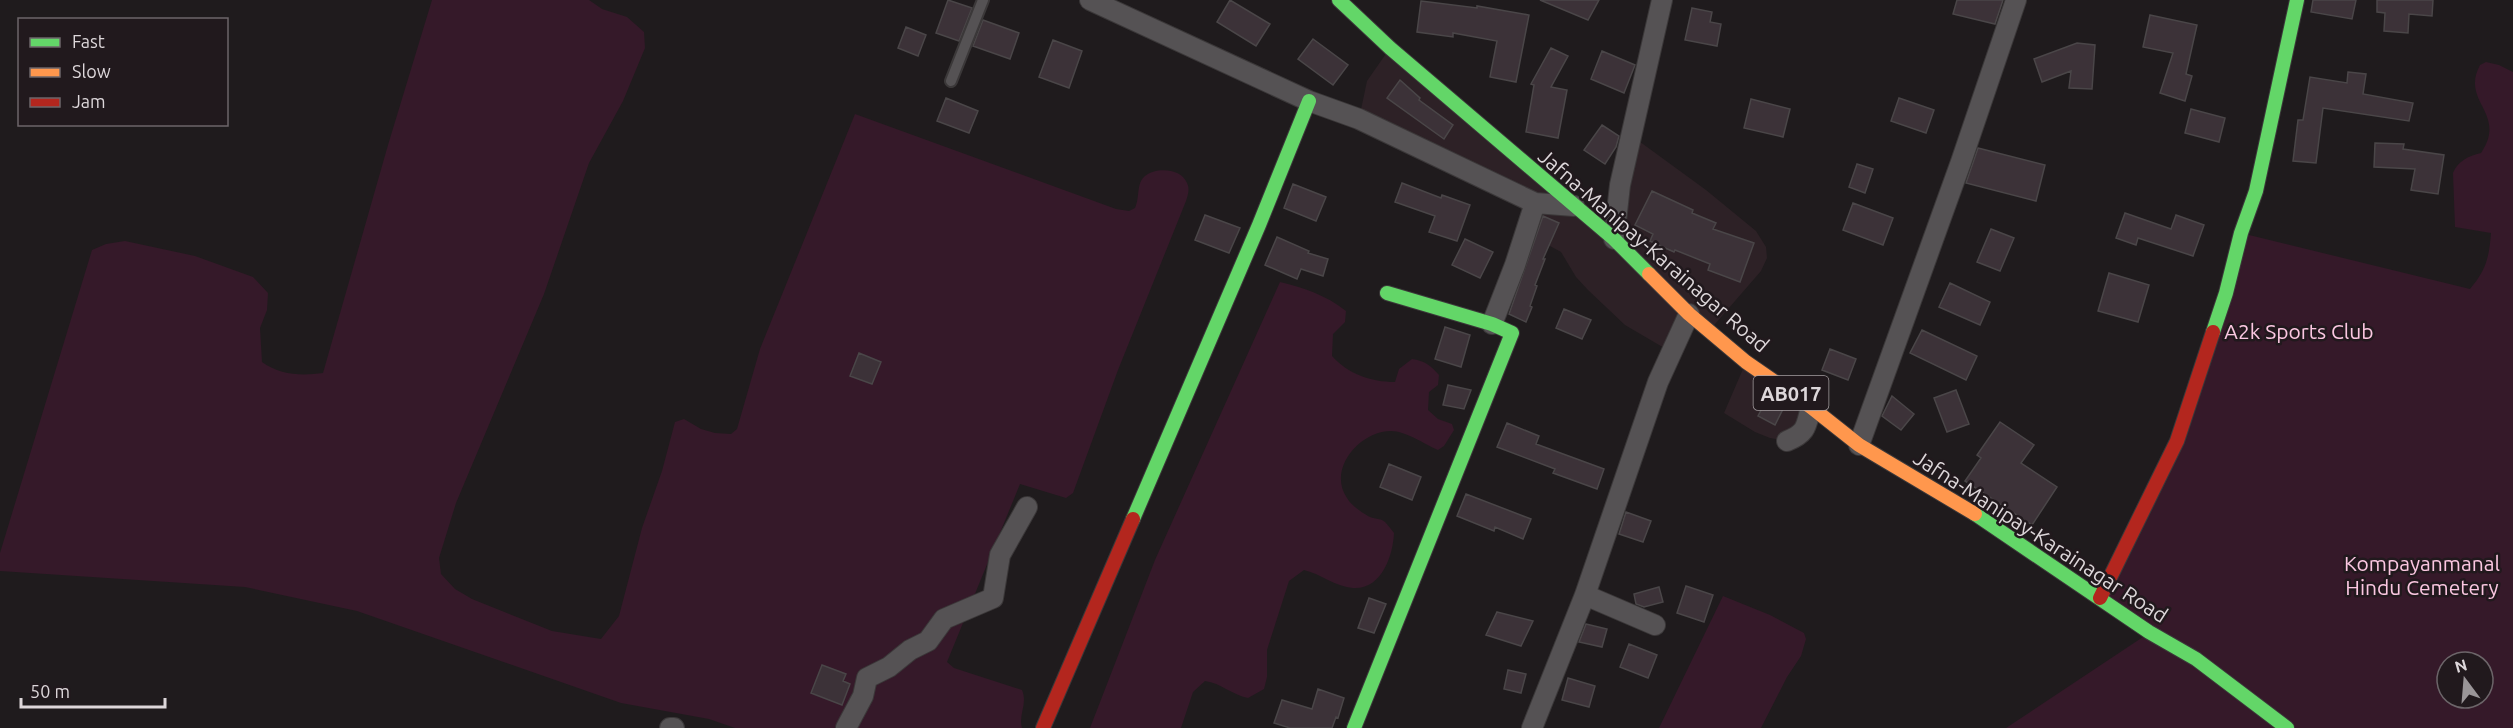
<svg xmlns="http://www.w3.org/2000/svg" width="2513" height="728" font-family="Ubuntu,sans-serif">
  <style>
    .built { fill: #2d2126 }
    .green { fill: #351929; fill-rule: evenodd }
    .building { fill: #3c3238; stroke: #4a4648; stroke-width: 1.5 }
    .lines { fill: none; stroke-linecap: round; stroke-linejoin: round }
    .lane-casing { stroke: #3b3839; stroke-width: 14 }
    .street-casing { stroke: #3b3839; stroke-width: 22 }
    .fast-casing { stroke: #3b3839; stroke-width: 16 }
    .slow-casing { stroke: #3b3839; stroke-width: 16 }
    .jam-casing { stroke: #3b3839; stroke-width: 16 }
    .lane { stroke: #555254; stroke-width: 10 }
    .street { stroke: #555254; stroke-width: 20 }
    .fast { stroke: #63d668; stroke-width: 14 }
    .slow { stroke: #ff974d; stroke-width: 14 }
    .jam { stroke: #b3261e; stroke-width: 14 }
    .labels { text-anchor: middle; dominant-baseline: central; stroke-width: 5; stroke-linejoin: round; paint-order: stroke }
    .shield { fill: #21191d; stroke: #a59ea1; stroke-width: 1.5 }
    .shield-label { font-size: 20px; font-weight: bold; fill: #ddd7da }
    .street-label { font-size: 21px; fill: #ddd7da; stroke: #21191d }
    .park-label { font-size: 21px; fill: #fbc7e1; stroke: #21191d }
  </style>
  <rect width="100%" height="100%" fill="#1f1b1d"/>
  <!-- built -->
  <path class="built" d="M1390,48L1613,238L1632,136L1706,190L1756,231L1766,247L1767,258L1761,271L1709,331L1689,315L1671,352L1625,325L1588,290L1576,277L1561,252L1526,233L1535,203L1359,119L1367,81Z
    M1746,362L1811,407L1787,441L1770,438L1755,432L1724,413Z"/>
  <!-- green -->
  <path class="green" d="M432,0H589L602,9L627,17L644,32L645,48L623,101L589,163L544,294L456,503L439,558L441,574L455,589L472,599L552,631L601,639L619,616L642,528L662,471L675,422L684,419L701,429L715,433L731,434L737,429L760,349L855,114L1116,209L1129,211L1135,208C1140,198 1136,183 1145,176C1156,167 1181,168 1187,183C1190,189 1188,195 1186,201L1118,370L1073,493L1066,498L1020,484L947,662L954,668L1022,690C1028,704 1018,715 1022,728H735L709,719L621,703L357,611L245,587L0,571V553L92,250L106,244L125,241L195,256L253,277L268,293L267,310L260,328L262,362C280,375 301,376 323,373L388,145Z
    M2486,62L2499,65L2513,72V728H2006L2149,633L2100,598L2177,441L2241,233L2470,289C2486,270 2489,258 2491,233L2455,227L2453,173C2458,161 2468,156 2481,153C2508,113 2460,102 2480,65ZM2447,662H2483V698H2447Z
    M1280,282C1304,288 1326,295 1346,311L1345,322L1333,334L1332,356C1348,374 1371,382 1395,382L1399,369L1412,359C1425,361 1430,365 1439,375L1438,385L1429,392L1428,410L1438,419L1452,424L1454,430L1444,446L1438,450C1424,444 1406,431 1391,431C1360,431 1327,469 1347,498C1351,505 1361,512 1368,516C1373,519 1381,518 1385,522C1388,525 1391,529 1394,533C1393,555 1382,590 1353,588C1336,587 1321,574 1304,570L1289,581L1267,650V677L1264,689L1248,698C1232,695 1221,683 1205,681L1193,692L1181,728H1090L1155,560Z
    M1723,596L1770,615L1804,633L1806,639L1801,656L1787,677L1761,728H1659Z"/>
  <!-- building -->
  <path class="building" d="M948,0L972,8L959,41L936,33Z
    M1230,0L1270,24L1256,46L1217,22Z
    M1540,0H1599L1588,20Z
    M1957,0H2003L1995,24L1953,14Z
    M2313,0H2356L2352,19L2311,12Z
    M2377,0H2433L2432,16L2409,14L2408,33L2384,31L2385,13L2377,12Z
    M1421,1L1477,8V6L1529,15L1516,82L1490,77L1497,41L1453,33V37L1417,32Z
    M1692,8L1712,12L1710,22L1721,24L1717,46L1685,40Z
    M2150,15L2197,25L2186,74L2192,76L2185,101L2160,93L2173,53L2143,47Z
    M983,20L1019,33L1010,59L973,46Z
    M906,27L926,35L918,56L898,48Z
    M1313,39L1348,65L1333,85L1298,59Z
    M1053,40L1082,51L1069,88L1039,77Z
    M2077,43L2095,45L2092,89L2069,88L2071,71L2042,82L2034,59Z
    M1551,48L1568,56L1551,87L1567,90L1558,138L1526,132L1534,85L1531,84Z
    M1602,51L1635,65L1624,93L1591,79Z
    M2348,72L2366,74L2363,94L2413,103L2409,121L2323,108L2316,163L2293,161L2298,120H2303L2310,77L2347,83Z
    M1400,80L1420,98L1419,100L1453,125L1444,139L1387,98Z
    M946,98L978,111L969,133L937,121Z
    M1899,98L1934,110L1926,133L1891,121Z
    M1751,99L1790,109L1783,137L1744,128Z
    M2191,109L2225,118L2219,142L2185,133Z
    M1602,125L1619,136L1616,147L1605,164L1584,150Z
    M2375,143L2404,144L2403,149L2444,155L2438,194L2411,190L2415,169L2374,167Z
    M1978,148L2045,165L2036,201L1966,183Z
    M1857,164L1873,169L1865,193L1849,187Z
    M1402,183L1441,198L1442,195L1470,205L1457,241L1429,232L1435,216L1395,202Z
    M1293,184L1326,197L1316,221L1284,208Z
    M1652,191L1693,210L1692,213L1716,223L1713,229L1754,243L1740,282L1708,270L1710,264L1675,250L1674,252L1650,241L1653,234L1635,225Z
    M1853,203L1893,218L1883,245L1843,230Z
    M2125,213L2171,229L2176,215L2204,225L2193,256L2138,238L2136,245L2116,238Z
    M1205,215L1240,228L1229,253L1195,240Z
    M1543,216L1559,223L1543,259H1545L1535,285L1537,286L1530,306L1532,307L1526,322L1509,314Z
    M1991,229L2014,238L2000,271L1977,262Z
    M1277,237L1309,251L1308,253L1328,259L1323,276L1301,269L1297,279L1265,265Z
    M1465,239L1493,252L1480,278L1452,265Z
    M2109,273L2149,285L2138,322L2098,311Z
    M1950,283L1990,302L1980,325L1939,307Z
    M1564,309L1591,320L1582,339L1556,328Z
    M1445,327L1470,335L1461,367L1435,359Z
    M1922,330L1977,356L1966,380L1910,353Z
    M1830,349L1856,359L1848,380L1822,370Z
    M859,353L881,362L872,384L850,376Z
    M1448,385L1471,390L1464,409L1443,405Z
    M1956,390L1969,424L1947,432L1934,398Z
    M1892,396L1914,414L1901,430L1882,416Z
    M1767,399L1783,409L1775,425L1758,416Z
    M2000,422L2034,445L2021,463L2057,487L2032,525L1965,481L1981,458L1977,455Z
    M1507,423L1539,436L1536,444L1604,469L1597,489L1553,473L1555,469L1497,447Z
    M1389,464L1421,477L1412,500L1380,487Z
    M1466,494L1531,519L1523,539L1495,527L1494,531L1457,516Z
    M1626,512L1651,521L1643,542L1619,534Z
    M1686,586L1713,595L1704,622L1677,613Z
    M1659,587L1663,602L1644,607L1636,604L1634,594Z
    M1369,598L1386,604L1374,633L1358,628Z
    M1497,612L1533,621L1521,646L1486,635Z
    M1586,624L1607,629L1602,647L1579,642Z
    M1629,644L1657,655L1648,678L1620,667Z
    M822,665L846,674L843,681L850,684L842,705L811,693Z
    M1508,670L1526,674L1521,693L1504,689Z
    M1568,678L1595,686L1589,707L1562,700Z
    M1318,689L1344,698L1338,718L1336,717L1332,728H1290L1274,723L1282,700L1312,709Z"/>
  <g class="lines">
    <defs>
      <path id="lane" d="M951,81L983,0"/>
      <path id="street" d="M1090,0L1309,101L1359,119L1535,203L1574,206
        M1614,239L1620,185L1662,0
        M1492,324L1515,265L1535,203
        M1787,441C1807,433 1806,426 1811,407
        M1859,445L1961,162L2016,0
        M1585,595L1655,625
        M670,728H674
        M846,728L863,696L867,678L889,667L910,650L928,641L944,619L993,598L1000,555L1027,507
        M1532,728L1585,595L1658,382L1689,314"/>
      <path id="fast" d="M1339,0L1390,48L1614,239L1649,274
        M2213,332L2226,293L2241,233L2256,191L2297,0
        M1975,514L2149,632L2196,659L2287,728
        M1133,519L1259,225L1309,101
        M1354,728L1512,333L1492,324L1387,293"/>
      <path id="slow" d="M1649,274L1689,314L1746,362L1811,407L1859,445L1975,514"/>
      <path id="jam" d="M2100,598L2177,441L2213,332
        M1043,728L1133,519"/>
    </defs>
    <!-- lane casing -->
    <use href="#lane" class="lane-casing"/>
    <!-- street casing -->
    <use href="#street" class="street-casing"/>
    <!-- fast casing -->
    <use href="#fast" class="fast-casing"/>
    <!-- slow casing -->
    <use href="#slow" class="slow-casing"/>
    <!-- jam casing -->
    <use href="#jam" class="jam-casing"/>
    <!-- lane -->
    <use href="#lane" class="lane"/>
    <!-- street -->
    <use href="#street" class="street"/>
    <!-- fast -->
    <use href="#fast" class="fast"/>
    <!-- slow -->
    <use href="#slow" class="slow"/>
    <!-- jam -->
    <use href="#jam" class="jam"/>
  </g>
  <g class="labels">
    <!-- shield labels -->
    <rect class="shield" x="1753.5" y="376" width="75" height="34" rx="4.5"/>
    <g class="shield-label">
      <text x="1791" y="393">AB017</text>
    </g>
    <!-- street labels -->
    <g class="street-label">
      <text transform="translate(1654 250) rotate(41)">Jafna-Manipay-Karainagar Road</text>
      <text transform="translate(2041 536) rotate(33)">Jafna-Manipay-Karainagar Road</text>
    </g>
    <!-- park labels -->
    <g class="park-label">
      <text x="2299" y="331">A2k Sports Club</text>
      <text x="2422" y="563">Kompayanmanal<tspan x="2422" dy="24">Hindu Cemetery</tspan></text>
    </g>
  </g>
  <!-- legend -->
  <rect x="18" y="18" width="210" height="108" fill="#21191d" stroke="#6c6569" stroke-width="1.5"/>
  <rect x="30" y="38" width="30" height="9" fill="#63d668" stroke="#6c6569" stroke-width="1.5"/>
  <text x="72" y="48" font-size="18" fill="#ddd7da">Fast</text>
  <rect x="30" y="68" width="30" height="9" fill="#ff974d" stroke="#6c6569" stroke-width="1.5"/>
  <text x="72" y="78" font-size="18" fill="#ddd7da">Slow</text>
  <rect x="30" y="98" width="30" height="9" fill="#b3261e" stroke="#6c6569" stroke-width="1.5"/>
  <text x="72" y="108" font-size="18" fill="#ddd7da">Jam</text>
  <!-- north arrow -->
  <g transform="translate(2465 680) rotate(344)"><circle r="28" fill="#21191d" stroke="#6c6569" stroke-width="1.5"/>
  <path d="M0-4.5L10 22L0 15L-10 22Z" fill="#9a9598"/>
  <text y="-9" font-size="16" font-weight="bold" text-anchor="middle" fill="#ddd7da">N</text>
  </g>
  <!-- scale -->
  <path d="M21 698v9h144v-9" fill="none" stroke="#ddd7da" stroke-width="3"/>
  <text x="30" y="698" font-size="18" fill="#ddd7da" stroke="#21191d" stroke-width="4.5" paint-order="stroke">50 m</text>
</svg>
